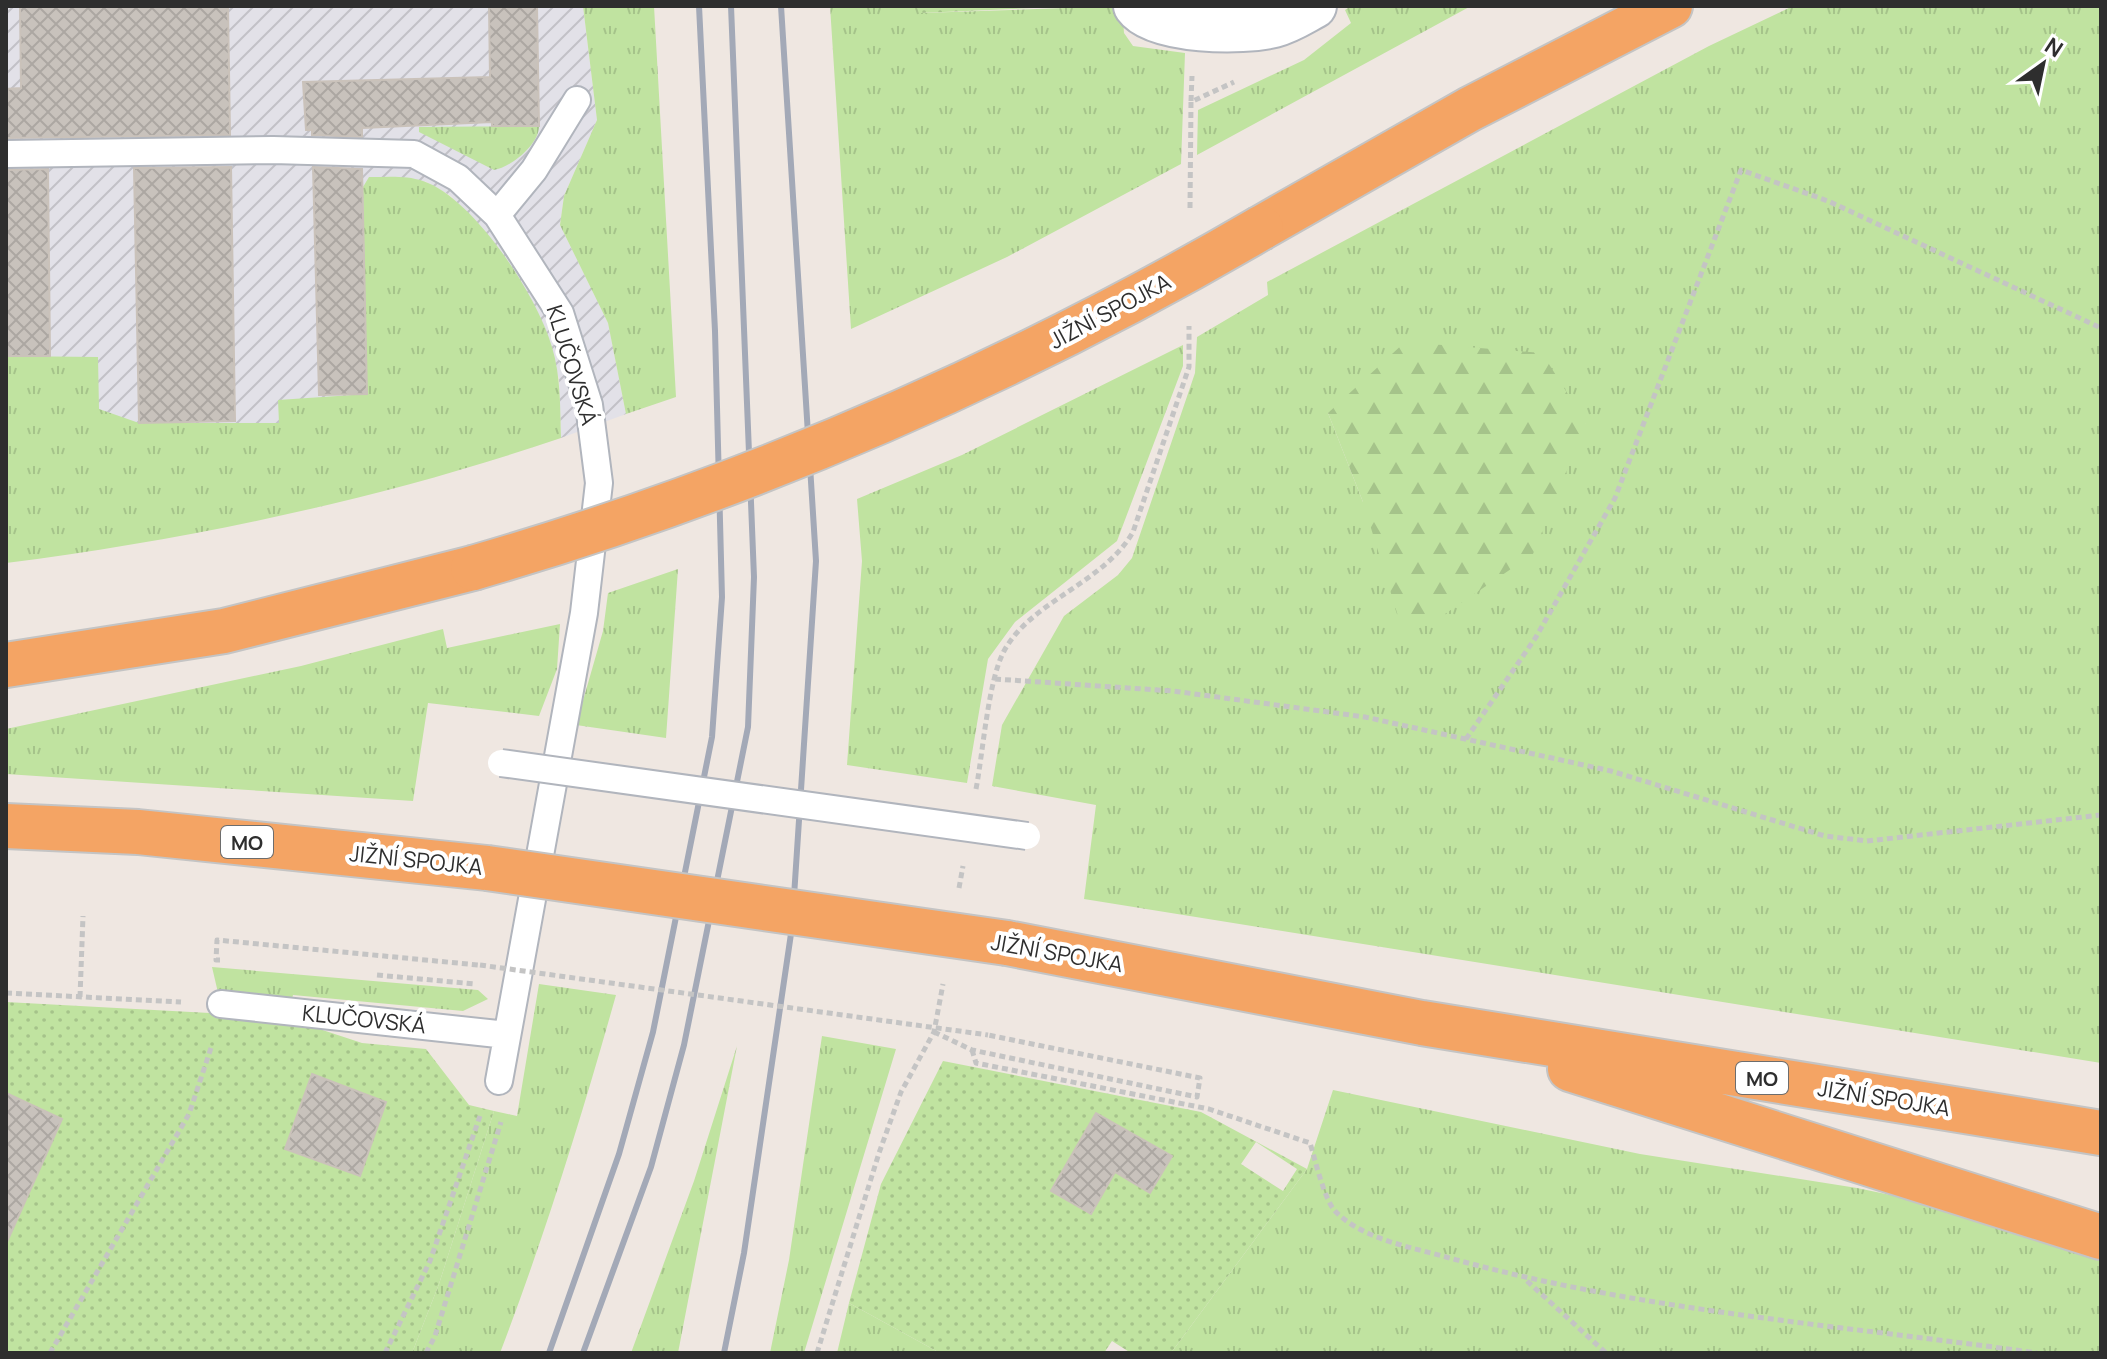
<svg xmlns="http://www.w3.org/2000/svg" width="2107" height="1359" font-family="Manrope,sans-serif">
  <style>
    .industrial { fill: url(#industrial-furrows) }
    .grass { fill: url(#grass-tufts); fill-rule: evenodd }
    .forest { fill: url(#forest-firs) }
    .garden { fill: url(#garden-dots); fill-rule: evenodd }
    .building { fill: url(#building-cross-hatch); stroke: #cac2ba; stroke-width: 2 }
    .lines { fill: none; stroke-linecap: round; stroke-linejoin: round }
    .service-casing { stroke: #b1b5bd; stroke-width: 30 }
    .minor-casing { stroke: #b1b5bd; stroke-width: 48 }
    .trunk-casing { stroke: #c4c4c4; stroke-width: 48 }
    .path { stroke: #c4c4c4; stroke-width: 5; stroke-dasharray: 6 4; stroke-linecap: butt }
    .service { stroke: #fff; stroke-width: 26 }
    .minor { stroke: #fff; stroke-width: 44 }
    .trunk { stroke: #f4a464; stroke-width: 44 }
    .rail { stroke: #a3a9b7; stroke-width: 6 }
    .service-bridge-casing { stroke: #b1b5bd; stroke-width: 30; stroke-linecap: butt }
    .trunk-bridge-casing { stroke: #c4c4c4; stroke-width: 48; stroke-linecap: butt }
    .path-bridge { stroke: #c4c4c4; stroke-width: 5; stroke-dasharray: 6 4; stroke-linecap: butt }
    .service-bridge { stroke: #fff; stroke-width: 26 }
    .trunk-bridge { stroke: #f4a464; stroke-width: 44 }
    .labels { text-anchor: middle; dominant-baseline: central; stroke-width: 8; stroke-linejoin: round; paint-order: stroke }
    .shield { fill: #fff; stroke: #6d6d6d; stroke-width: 2 }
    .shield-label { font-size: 20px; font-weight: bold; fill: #2e2e2e }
    .street-label { font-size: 22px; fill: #2e2e2e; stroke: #fff }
  </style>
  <defs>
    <pattern id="industrial-furrows" width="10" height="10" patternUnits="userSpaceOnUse" patternTransform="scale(2)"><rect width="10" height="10" fill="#e2e1e8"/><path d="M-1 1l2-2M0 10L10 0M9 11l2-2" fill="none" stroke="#c2c1c7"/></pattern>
    <pattern id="grass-tufts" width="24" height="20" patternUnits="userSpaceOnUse" patternTransform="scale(2)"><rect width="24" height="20" fill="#c0e3a0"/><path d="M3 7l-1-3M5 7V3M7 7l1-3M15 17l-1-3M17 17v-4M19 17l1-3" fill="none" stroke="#a5c38a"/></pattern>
    <pattern id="forest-firs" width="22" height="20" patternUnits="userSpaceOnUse" patternTransform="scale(2)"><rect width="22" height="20" fill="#c0e3a0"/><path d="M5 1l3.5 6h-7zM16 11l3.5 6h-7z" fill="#a5c38a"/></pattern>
    <pattern id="garden-dots" width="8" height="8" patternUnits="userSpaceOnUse" patternTransform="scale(2)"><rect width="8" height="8" fill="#c0e3a0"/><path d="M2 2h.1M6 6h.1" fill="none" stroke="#a5c38a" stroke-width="1.8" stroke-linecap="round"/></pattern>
    <pattern id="building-cross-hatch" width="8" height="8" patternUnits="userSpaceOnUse" patternTransform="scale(2)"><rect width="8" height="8" fill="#c8c2bc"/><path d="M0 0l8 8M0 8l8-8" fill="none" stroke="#aca7a2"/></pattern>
  </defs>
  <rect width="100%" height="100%" fill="#efe7e1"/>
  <!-- industrial -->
  <path class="industrial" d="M6,6H583L597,120L564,196L560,225L608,323L626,414L561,438L559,378L492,242L451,196L425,181L365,303L367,394L323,439L159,448L6,384Z"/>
  <!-- grass -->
  <path class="grass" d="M583,6H654L676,397L626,414L608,323L560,225L564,196L597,120Z
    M830,6H921L922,13L1122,6L1124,33L1133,46L1185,53L1181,164L1007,257L851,329Z
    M1351,6H1471L1197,155L1198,110L1304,60L1351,23L1345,10Z
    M1793,6H2101V1063L1084,899L1096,805L992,786L1002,725L1064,616L1118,575L1132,558L1195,373L1197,337L1268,295L1267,282L1709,46ZM1328,413L1586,423L1363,502Z
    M539,126C539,145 511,167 494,170L419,132V127Z
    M369,177C387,177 406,175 423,181C474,198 538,297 552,347C561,377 560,407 561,438C382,499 193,539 6,563V356L98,357L99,409L139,423H279L278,400L367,394L363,187Z
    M1183,345V366L1117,541L1015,622L988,659L967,783L847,765L862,561L857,499L962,455Z
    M678,569L666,738L576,725L603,631L608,593Z
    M560,624L557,669L539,716L428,703L413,801L6,774V729L301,666L443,629L447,648Z
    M212,967L478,990L488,999L463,1011L293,995L291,1003L219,997Z
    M539,984L616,995C582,1116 545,1235 500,1353H412L439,1284L494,1111L517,1116Z
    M822,1036L896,1049L804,1353H770L789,1260Z
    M737,1046L678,1353H631L694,1181Z
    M1333,1090L1640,1154L1857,1188L1972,1212L2101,1246V1353H1171L1307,1169Z
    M849,1303L940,1353H837Z"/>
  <!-- forest -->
  <path class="forest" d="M1405,342L1542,353L1586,423L1533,554L1442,616H1398L1363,502L1328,413Z"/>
  <!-- garden -->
  <path class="garden" d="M921,6H1081L921,13Z
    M6,1002L283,1017L362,1043L426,1049L469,1105L494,1111L439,1284L412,1353H6Z
    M943,1061L1201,1112L1307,1169L1171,1353H1131L1112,1341L1104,1353H940L849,1303L881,1184ZM1096,1113L1171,1156L1150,1193L1115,1172L1091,1214L1051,1191ZM1256,1142L1297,1169L1283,1191L1241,1164Z"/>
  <!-- building -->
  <path class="building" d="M20,6H228L230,135L6,138V89L21,88Z
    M489,6H537L539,126H492V122L362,128V137L312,135V130H306L303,82L490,77Z
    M231,167L235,421L139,423L134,168Z
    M313,167L362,169L367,394L319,395Z
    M48,169L50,356H6V170Z
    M312,1074L386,1102L360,1176L285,1149Z
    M6,1093L62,1119L6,1244Z
    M1096,1113L1172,1156L1150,1193L1115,1172L1091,1214L1051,1191Z"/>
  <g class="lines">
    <defs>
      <path id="service" d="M6,154L273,150L414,154L458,178L497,215L560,313L589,405L599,483L584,613L499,1081
        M497,215L534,170L577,100
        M221,1004L507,1035"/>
      <path id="minor" d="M1136,6C1155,32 1243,33 1274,25C1289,21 1301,13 1314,6"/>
      <path id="trunk" d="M1261,228L1470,109L1670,6
        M6,665L224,631L473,568
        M6,826L138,832L487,868
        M1007,943L1422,1023L2101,1133
        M1570,1069L2101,1237"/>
    </defs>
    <!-- service casing -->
    <use href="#service" class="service-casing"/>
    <!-- minor casing -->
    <use href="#minor" class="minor-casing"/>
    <!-- trunk casing -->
    <use href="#trunk" class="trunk-casing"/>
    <!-- path -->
    <path class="path" d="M1191,101L1192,76
      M1190,208L1191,102L1234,82
      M995,679L1173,691L1365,717L1611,771L1825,836L1867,841L2101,815
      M1466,739L1536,637L1615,498L1741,170L1828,201L2101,328
      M976,789C983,753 988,681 1004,651C1031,601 1104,583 1133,532L1189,367V326
      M959,888L963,866
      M220,960H216L217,940L478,965
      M377,975L475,984
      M6,993L181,1002
      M80,997L83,916
      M934,1032L972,1050L1197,1097L1200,1078L988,1035
      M972,1050L976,1063L1209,1109L1310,1143C1315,1159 1324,1199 1335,1211C1362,1239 1410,1247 1446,1257C1639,1311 1840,1325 2037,1353
      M1527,1281L1606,1353
      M50,1353L189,1114L212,1045
      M385,1353L430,1261L480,1116
      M426,1353L435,1336L501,1122
      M817,1353L879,1153L901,1092L934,1032L943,984"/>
    <!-- service -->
    <use href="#service" class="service"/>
    <!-- minor -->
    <use href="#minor" class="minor"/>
    <!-- trunk -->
    <use href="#trunk" class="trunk"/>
    <!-- rail -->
    <path class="rail" d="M549,1353L619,1154L653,1032L712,737L722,597L715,331L699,6
      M583,1353L651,1167L684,1045L748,727L754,577L731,6
      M724,1353L744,1253L792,927L816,561L781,6"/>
    <defs>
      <path id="service-bridge" d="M501,763L1027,836"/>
      <path id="trunk-bridge" d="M473,568C749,488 1013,373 1261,228
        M487,868L1007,943"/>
    </defs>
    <!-- service-bridge casing -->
    <use href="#service-bridge" class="service-bridge-casing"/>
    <!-- trunk-bridge casing -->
    <use href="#trunk-bridge" class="trunk-bridge-casing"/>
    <!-- path-bridge -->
    <path class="path-bridge" d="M480,965L988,1035"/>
    <!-- service-bridge -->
    <use href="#service-bridge" class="service-bridge"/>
    <!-- trunk-bridge -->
    <use href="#trunk-bridge" class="trunk-bridge"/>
  </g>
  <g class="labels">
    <!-- shield labels -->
    <g class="shield">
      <rect x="221" y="826" width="52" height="32" rx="6"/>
      <rect x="1736" y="1062" width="52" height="32" rx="6"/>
    </g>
    <g class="shield-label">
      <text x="247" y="842">MO</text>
      <text x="1762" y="1078">MO</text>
    </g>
    <!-- street labels -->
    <g class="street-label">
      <text transform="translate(1110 311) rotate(-28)">JIŽNÍ SPOJKA</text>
      <text transform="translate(572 365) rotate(73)">KLUČOVSKÁ</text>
      <text transform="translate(416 860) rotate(6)">JIŽNÍ SPOJKA</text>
      <text transform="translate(1057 953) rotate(10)">JIŽNÍ SPOJKA</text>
      <text transform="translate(364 1019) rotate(6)">KLUČOVSKÁ</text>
      <text transform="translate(1884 1098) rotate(9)">JIŽNÍ SPOJKA</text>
    </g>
  </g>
  <!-- border -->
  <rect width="2107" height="1359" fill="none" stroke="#2e2e2e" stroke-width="16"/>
  <!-- north arrow -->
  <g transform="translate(2043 64) rotate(33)" stroke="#ffffff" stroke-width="6" paint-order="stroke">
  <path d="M0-6L14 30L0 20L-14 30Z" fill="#2e2e2e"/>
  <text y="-12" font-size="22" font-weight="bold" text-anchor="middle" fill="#2e2e2e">N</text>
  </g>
</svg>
